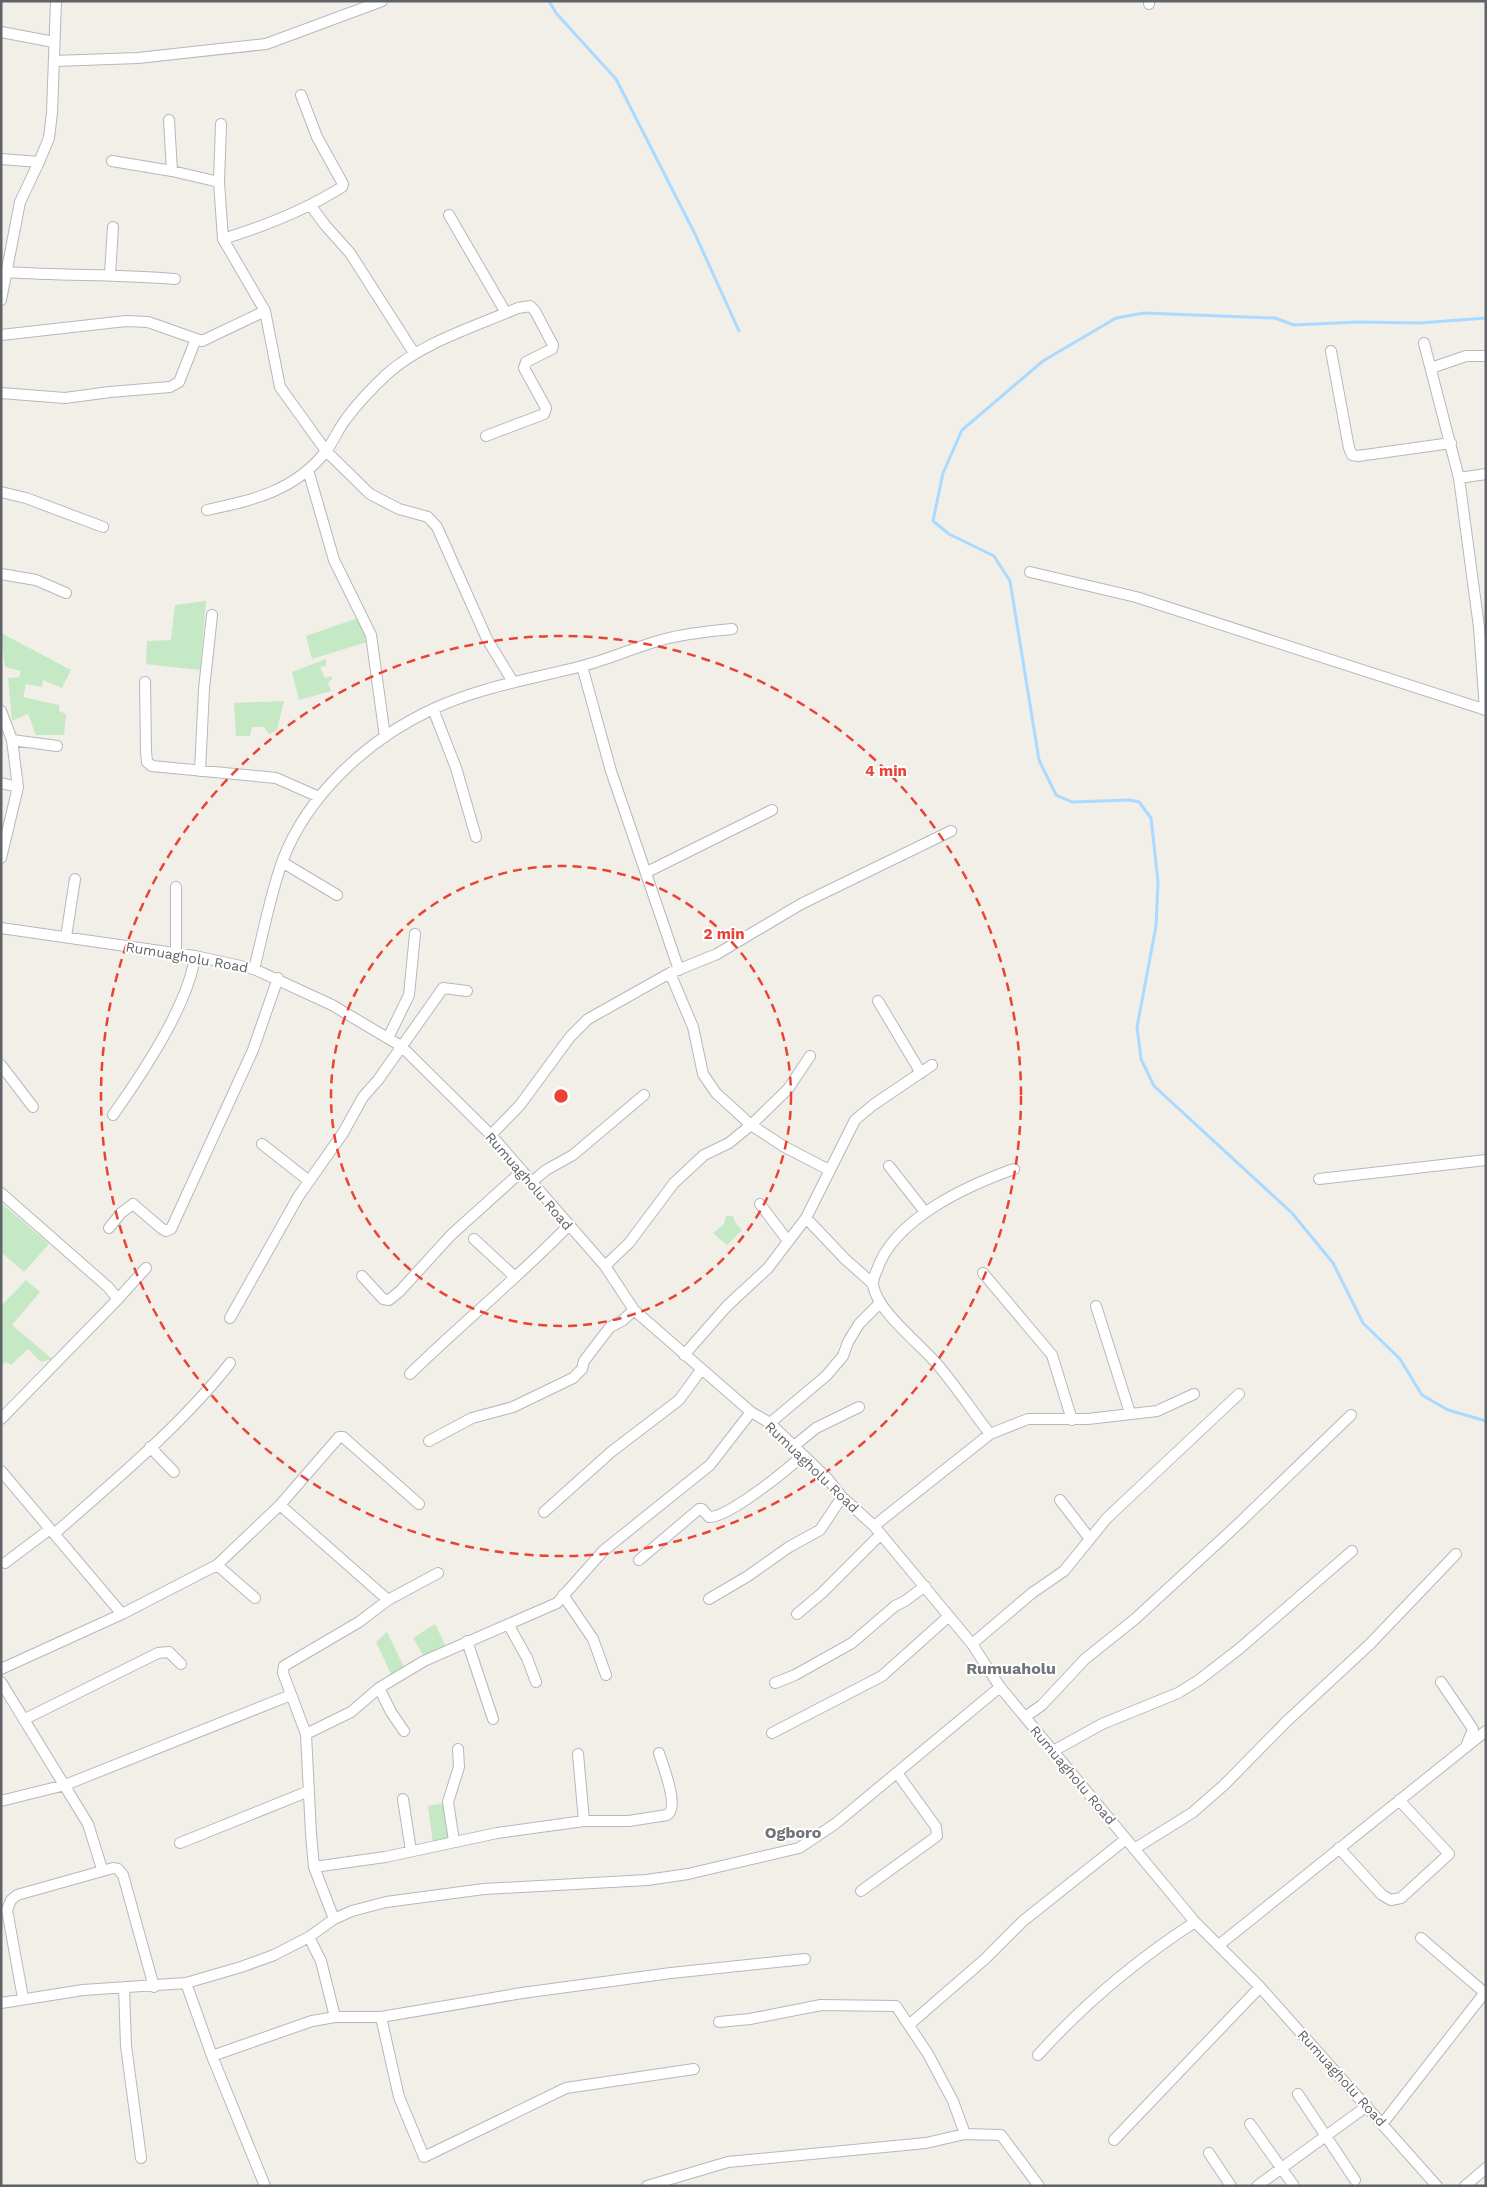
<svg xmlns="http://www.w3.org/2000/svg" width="1487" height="2187" font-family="'Work Sans',sans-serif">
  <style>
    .green { fill: #c5e8c5 }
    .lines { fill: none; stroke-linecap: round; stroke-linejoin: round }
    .stream { stroke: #aadaff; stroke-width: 3 }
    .minor-casing { stroke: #b5b8bc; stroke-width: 12 }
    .minor { stroke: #fff; stroke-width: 10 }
    .ring { fill: none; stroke: #ea4335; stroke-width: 2.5; stroke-dasharray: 9 6 }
    .labels { text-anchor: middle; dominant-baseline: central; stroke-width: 4; stroke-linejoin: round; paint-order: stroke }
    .street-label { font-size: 14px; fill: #5f6368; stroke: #fff }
    .quarter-label { font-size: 16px; font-weight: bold; fill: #70757a; stroke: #fff }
    .centre { fill: #ea4335; stroke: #fff; stroke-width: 2.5 }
    .ring-label { font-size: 15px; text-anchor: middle; font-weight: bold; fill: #ea4335; stroke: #fff; stroke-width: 4; stroke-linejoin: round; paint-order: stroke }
  </style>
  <rect width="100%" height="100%" fill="#f1efe8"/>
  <!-- green -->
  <path class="green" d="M206,601L200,670L146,664L147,641L171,640L175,605Z
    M358,618L367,642L312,659L306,636Z
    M1,633L71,670L62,688L43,680L42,687L26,684L23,697L59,705V711L66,714L64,735H36L28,714L12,721L8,678L19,677L21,671L5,667Z
    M326,659V666L320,667L325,678L331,676L332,679L328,683L331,691L299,700L292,672Z
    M284,701L277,730L269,734L264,727H252L250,736H236L234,703Z
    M1,1203L49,1244L24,1272L1,1252Z
    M726,1216H733L735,1222L742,1230L727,1245L713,1233L724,1224Z
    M26,1280L40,1292L12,1325L52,1359L41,1362L28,1349L11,1365L6,1362L1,1366V1306Z
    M435,1624L447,1649L425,1658L413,1638Z
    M387,1632L406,1671L392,1676L376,1642Z
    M445,1803L449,1839L433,1843L428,1806Z"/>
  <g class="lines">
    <!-- stream -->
    <path class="stream" d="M549,1L556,13L616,79L695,234L739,331
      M1486,318L1420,323L1358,322L1294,325L1275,318L1144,313L1116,318L1043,361L962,430L943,473L933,521L949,534L994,556L1010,581L1039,760L1056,795L1072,802L1129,800L1139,802L1151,818L1158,882L1156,926L1137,1027L1141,1059L1154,1086L1292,1213L1333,1263L1363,1323L1400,1359L1422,1395L1448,1410L1486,1421"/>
    <defs>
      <path id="minor" d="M1149,1V4
        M1,32L54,42
        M54,61L138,58L266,44L382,1
        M169,120L172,171
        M221,124L219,182L223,239L265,311L280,387L326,451L370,494L399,509L428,517L437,527L487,639L513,682
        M1,159L39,162
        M112,161L172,171L219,182
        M311,206L325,225L350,253L414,353
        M449,215L506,313
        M223,239C265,226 304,211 342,187L343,184L317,137L301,95
        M7,272C63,276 119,274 175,279
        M110,274L113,227
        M1,300L20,202L39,162L49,138L52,113L56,1
        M1,335L126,321L148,322L202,341L265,311
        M1424,343L1459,478L1479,627L1485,710
        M1331,351L1349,448L1352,455L1358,456L1451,443
        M1431,368L1466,356H1486
        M1,393L65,398L110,392L170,387L179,382L196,339
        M308,470L334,560L371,635L385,737
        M1459,478L1486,474
        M1,492L26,498L103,527
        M207,510C253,500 295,491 326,451C334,441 338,429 346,419C357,404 373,387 387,374C423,342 474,327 518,308L530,306L535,311L553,345L552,349L526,362L524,368L546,408L544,414L486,436
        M1030,572L1136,597L1486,710
        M1,574L36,580L66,593
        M582,666L611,771L679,970
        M145,682L146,751L147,762L152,766L276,778L319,797
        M433,709L456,768L476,837
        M1,711L12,740L18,787L1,858
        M12,740L57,746
        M200,771L204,689L212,615
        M1,783L18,787
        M282,862L337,895
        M647,872L772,810
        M176,887V953
        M1,928L195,956L254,969L332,1005L401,1046L491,1135L605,1266L634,1310L751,1412L770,1423L827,1478L842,1497L874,1526L972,1644L1000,1687L1195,1922L1260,1987L1437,2186
        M66,937L75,879
        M254,969C263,934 270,896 282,862C307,795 368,739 433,709C480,687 532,679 582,666C611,659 639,645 669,638C690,633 711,631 732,629
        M670,973L693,1027L703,1074L716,1093L751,1125L783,1146L829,1170
        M878,1001L921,1073
        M388,1038L409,995L415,934
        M1,1065L33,1107
        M113,1115C142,1074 188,1006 195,956
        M491,1135L520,1105L570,1037L588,1019L670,973L717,954L801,904L951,831
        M262,1144L309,1181
        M889,1166L925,1212
        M1319,1179L1486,1160
        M532,1182L546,1170L573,1155L644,1095
        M1,1193L108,1287L118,1299L1,1419
        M760,1204L788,1241
        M806,1218L845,1259L873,1284
        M109,1228L121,1213L133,1204L161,1228L166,1231L171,1229L253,1050L278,978
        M474,1239L515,1277
        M605,1266L629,1243L674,1183L704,1155L729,1143L751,1125L788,1089L810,1056
        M983,1273L1052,1355L1072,1420
        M362,1276L383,1299L389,1300L400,1291L451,1235L522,1171
        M118,1299L146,1268
        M1096,1306L1130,1413
        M230,1318L298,1197L343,1133L363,1097L378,1080L443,988L467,991
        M684,1355L727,1306L768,1268L806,1218L855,1120L873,1105L932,1065
        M410,1374C462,1323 518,1278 568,1226
        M770,1423L826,1376L843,1356L848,1342L859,1324L880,1303
        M990,1434C972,1411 956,1386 937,1364C920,1344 877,1311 873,1285C873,1281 875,1274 877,1270C894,1219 966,1186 1014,1169
        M429,1441L472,1418L513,1407L573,1378L582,1369L584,1361L610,1327L622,1321L634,1310
        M794,1446L816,1428L859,1407
        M150,1447L174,1472
        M1,1471L122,1614
        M1060,1500L1090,1539
        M280,1505L388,1600
        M544,1512L611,1452L679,1400L701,1370
        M874,1526L990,1434L1028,1419H1088L1157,1411L1194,1394
        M54,1534C113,1482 182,1425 230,1363
        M639,1560L699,1509H702L709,1517C728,1518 788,1469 803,1455
        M5,1563L50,1529
        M217,1565L255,1598
        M563,1595L593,1639L606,1675
        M709,1599L748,1576L789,1547L820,1530L842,1497
        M797,1614L822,1593L881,1534
        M508,1624L527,1658L536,1682
        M467,1641L493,1719
        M972,1644L1032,1593L1064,1571L1107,1518L1239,1394
        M1,1669L122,1614L217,1565L280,1505L339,1437H343L419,1504
        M1,1682L88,1824L102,1869
        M1441,1682L1473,1729L1467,1744
        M775,1683L795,1675L852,1643L895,1606L905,1601L925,1586
        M379,1688L391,1712L404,1731
        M1025,1717L1042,1705L1085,1659L1135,1619L1235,1527L1351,1415
        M25,1719L158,1653L169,1652L181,1664
        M772,1733L882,1676L949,1616
        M306,1734L351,1712L379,1688L424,1661L557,1603L603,1551L710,1465L751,1412
        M1055,1750L1102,1724L1178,1693L1199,1680L1239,1649L1352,1551
        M578,1754L584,1821
        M403,1799L411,1851
        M1,1801L65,1785L291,1695
        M454,1841L448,1802L459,1767L458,1749
        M180,1843L309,1791
        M1339,1848L1382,1895L1391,1900L1401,1898L1449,1854L1399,1800
        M1134,1849L1192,1813L1224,1785L1287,1721L1370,1644L1456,1554
        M314,1867L385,1857L497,1833L584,1821H629L667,1815C680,1808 663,1766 659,1753
        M861,1891L937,1836L936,1827L897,1773
        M334,1919L314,1867L311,1834L306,1734L283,1673L284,1666L359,1622L388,1600L438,1573
        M309,1937L321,1961L335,2017
        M1421,1938L1485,1993
        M1219,1945L1486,1731
        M186,1983L212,2056L265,2186
        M124,1987L126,2046L141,2158
        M23,1998L7,1910L11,1900L17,1895L113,1868L118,1869L123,1875L154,1987
        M1,2003L83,1990L186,1983L241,1967L274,1955L309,1937L334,1919L352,1911L386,1902L484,1889L647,1880L688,1874L799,1848L835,1824L1000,1687
        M381,2017L399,2097L424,2157L566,2088L694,2069
        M719,2022L750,2019L821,2005L896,2006L928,2054L953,2101L965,2134
        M910,2024L985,1959L1023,1921L1126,1839
        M1038,2055C1084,2004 1138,1959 1195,1922
        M212,2056L312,2021L335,2017H381L522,1993L671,1973L805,1959
        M1298,2094L1355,2180
        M1383,2123L1486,1991
        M1250,2124L1294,2186
        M1114,2140L1260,1987
        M1209,2153L1231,2186
        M647,2186L728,2162L926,2143L965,2134L1001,2135L1039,2186
        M1257,2186L1367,2106
        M1465,2186L1486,2168"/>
    </defs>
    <!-- minor casing -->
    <use href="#minor" class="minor-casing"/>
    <!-- minor -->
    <use href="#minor" class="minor"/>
  </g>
  <!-- distance rings -->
  <g class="ring">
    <circle cx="561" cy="1096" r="230"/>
    <circle cx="561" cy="1096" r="460"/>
  </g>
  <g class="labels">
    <!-- street labels -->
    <g class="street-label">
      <text transform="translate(187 957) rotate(10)">Rumuagholu Road</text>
      <text transform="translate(529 1181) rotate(49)">Rumuagholu Road</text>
      <text transform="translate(812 1467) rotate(44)">Rumuagholu Road</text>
      <text transform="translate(1073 1775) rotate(50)">Rumuagholu Road</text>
      <text transform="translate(1342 2078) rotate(48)">Rumuagholu Road</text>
    </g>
    <!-- quarter labels -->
    <g class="quarter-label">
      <text x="1011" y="1668">Rumuaholu</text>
      <text x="793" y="1832">Ogboro</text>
    </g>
  </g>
  <circle cx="561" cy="1096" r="8" class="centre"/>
  <g class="ring-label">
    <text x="886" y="776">4 min</text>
    <text x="724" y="939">2 min</text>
  </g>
  <!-- border -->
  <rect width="1487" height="2187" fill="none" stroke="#5f6368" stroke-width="5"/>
</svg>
